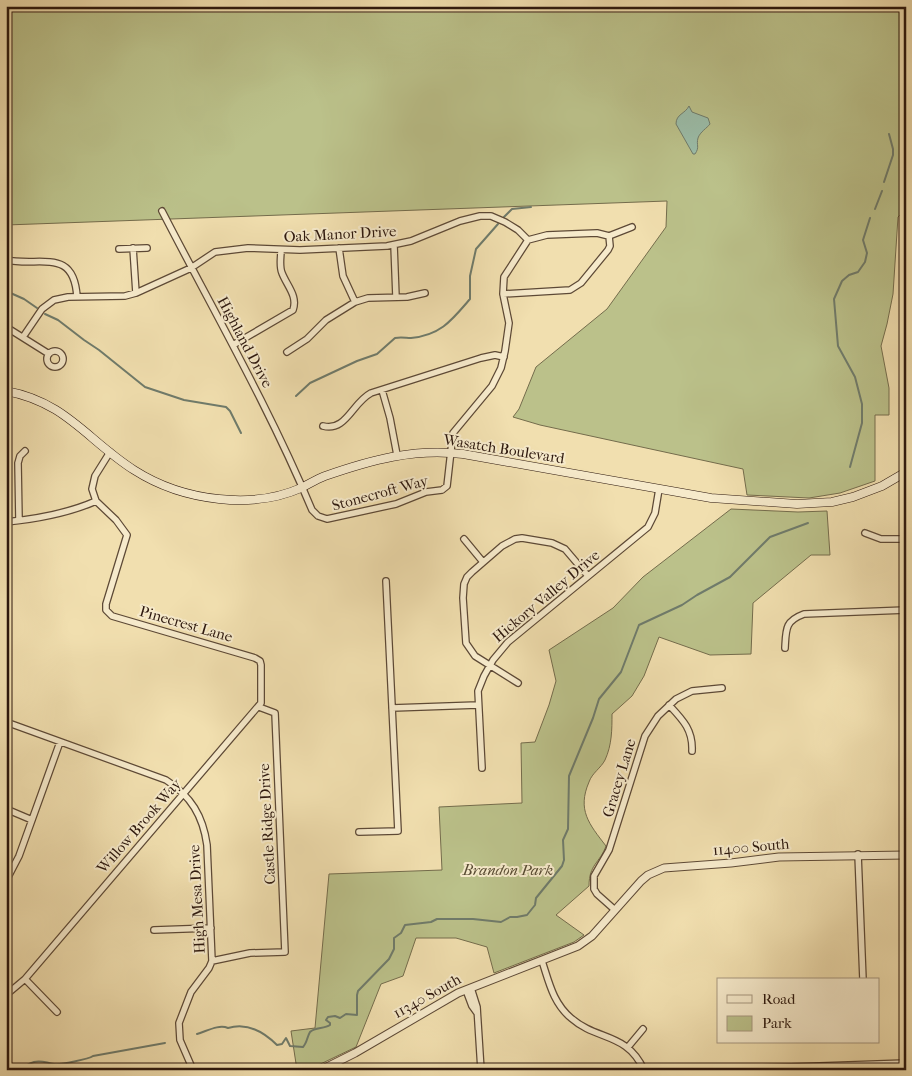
<svg xmlns="http://www.w3.org/2000/svg" width="912" height="1076" font-family="'IM FELL French Canon',serif">
  <style>
    .green { fill: #bbc18a; stroke: #746c4c }
    .water { fill: #9bbda9; stroke: #6f7b6b }
    .lines { fill: none; stroke-linecap: round; stroke-linejoin: round }
    .stream { stroke: #6f7b6b; stroke-width: 2 }
    .minor-casing { stroke: #5d4936; stroke-width: 8 }
    .tertiary-casing { stroke: #5d4936; stroke-width: 9 }
    .secondary-casing { stroke: #2c170d; stroke-width: 9 }
    .minor { stroke: #f6eacb; stroke-width: 5.5 }
    .tertiary { stroke: #f6eacb; stroke-width: 7 }
    .secondary { stroke: #f6eacb; stroke-width: 8 }
    .labels { text-anchor: middle; dominant-baseline: central; stroke-width: 4; stroke-linejoin: round; paint-order: stroke }
    .street-label { font-size: 15px; fill: #2c170d; stroke: #f6eacb }
    .park-label { font-size: 15px; font-style: italic; fill: #574a32; stroke: #f6eacb }
  </style>
  <rect width="100%" height="100%" fill="#f1dfaf"/>
  <filter id="stains"><feTurbulence type="fractalNoise" baseFrequency=".004" numOctaves="4"/><feColorMatrix values="0 0 0 0 .2 0 0 0 0 .09 0 0 0 0 .02 0 0 0 .5 -.17"/></filter>
  <radialGradient id="worn" r=".72"><stop offset=".6" stop-color="#630" stop-opacity="0"/><stop offset="1" stop-color="#630" stop-opacity=".3"/></radialGradient>
  <!-- green -->
  <path class="green" d="M6,6H906V209L898,217L893,294L887,324L881,346L889,388V415H875V481L840,493L809,498L747,495L743,469L540,425L513,417L519,409L536,367L607,309L666,227L667,201L6,225Z
    M731,509L798,512L827,511L830,555H811L753,603L751,654L710,655L659,637L644,676L632,696L612,714C612,729 612,745 605,760C601,768 592,773 589,782C577,810 589,824 606,846C600,863 589,864 589,886L556,915L584,935L574,942L494,973L487,947L456,938H416L403,976L381,984L356,1047L308,1070H297L291,1031L315,1028L329,874L442,870L439,807L522,803L521,743L535,742L549,705L556,681L549,650L613,608L643,577Z"/>
  <!-- water -->
  <path class="water" d="M689,106L692,112L708,118L710,124C707,128 700,132 698,138C696,145 700,147 695,154H693L676,124C676,114 685,114 689,106Z"/>
  <g class="lines">
    <!-- stream -->
    <path class="stream" d="M904,75L906,72
      M884,182L893,155V149L889,134
      M875,209L882,191
      M504,217L512,209L531,207
      M6,291L24,299L37,308
      M45,314L58,320L84,340L99,350L145,387L184,400L226,407L230,411L241,433
      M296,396L310,383L357,361L377,354L395,338C401,337 406,338 411,338C441,335 452,320 470,299V276L476,249L498,224
      M850,467L862,423V404L855,377L838,346L834,299L842,281L849,275L858,272L865,262L867,253L863,240L870,218
      M197,1034C207,1031 219,1024 228,1028C248,1022 264,1032 277,1045L282,1044L286,1038L290,1046L303,1047C307,1043 307,1037 310,1032C315,1027 324,1029 330,1025V1023L326,1020L328,1017L335,1016L340,1018L346,1014L357,1015V995L358,991L389,959L394,949V938L401,933L405,925L431,922L437,919H473L501,922L510,917H517L527,915L535,905L536,898L562,866L564,860L563,840L568,829L569,776L593,718L599,699L621,672L639,625L682,605L697,595L730,577L770,537L808,523
      M16,1070C22,1069 27,1064 34,1062C42,1060 46,1063 54,1064C60,1065 89,1059 93,1056L165,1043"/>
    <defs>
      <path id="minor" d="M162,211C213,310 269,407 312,510L318,516L327,519L396,504L426,492L442,490L447,486L453,433L492,386L501,368L505,351L509,323L503,294L504,277L528,240
        M528,240L547,235L597,233L609,236L632,227
        M394,245L396,297
        M133,248L136,293
        M339,248L343,276L355,302
        M119,249L147,248
        M6,260C40,267 74,247 77,297
        M503,294L570,290L581,283L608,250L610,246L609,236
        M6,327L49,354
        M23,337L42,309L54,300L68,297L125,296L136,293L191,268L215,252L248,248L300,250L387,246L411,241L460,221L480,216H491L505,222L518,230L528,240
        M233,345L293,310C298,296 287,286 282,273C279,266 281,257 281,250
        M47 359a8 8 0 1 1 16 0a8 8 0 1 1-16 0Z
        M287,352L307,339L326,320L355,302L368,298L407,297L425,293
        M382,390L390,418L397,455
        M323,426C346,432 352,403 371,393L481,358L495,355L504,357
        M19,520L18,463L20,456L25,451
        M6,522C36,519 69,513 96,501
        M865,533L881,539H906
        M464,539L483,562
        M785,648C786,629 785,621 804,614L906,610
        M518,683L475,656L466,643L463,598L464,584L467,577L472,572L502,546L515,539L522,538L552,543L565,549L588,576
        M669,705C683,720 693,730 692,751
        M392,708L478,705
        M6,722L166,780C191,796 203,816 207,845L212,961L209,968L191,992L179,1023L180,1040L193,1070
        M482,768L478,691L484,676L493,660L508,642L648,527L655,513L659,489
        M6,809L32,820
        M359,832L398,831L386,581
        M858,854L863,980
        M6,881L19,856L60,742
        M615,910L597,894L594,889V876L609,850L645,736L658,716L676,699L692,691L722,688
        M154,930L211,928
        M212,961L250,953L285,952L275,713L259,707
        M542,961C549,982 553,1003 571,1018C597,1041 627,1032 644,1070
        M25,979L57,1012
        M471,988L477,1007L481,1070
        M466,990L472,1006L477,1013
        M6,995L25,979L261,703V665L260,661L255,658L112,616L106,610V604L127,535L116,520L96,501L92,489L95,476L110,452
        M628,1047L643,1029
        M704,1070L906,1063"/>
      <path id="tertiary" d="M321,1070L355,1053L458,993L578,946L592,936L641,881L648,875L664,868L731,863L779,857L906,855"/>
      <path id="secondary" d="M6,391C66,402 87,440 134,470C159,486 190,496 219,499C247,502 276,499 301,488C309,484 317,479 325,476C371,460 414,448 463,454L711,498L797,504L832,502L853,497L882,486L906,472"/>
    </defs>
    <!-- minor casing -->
    <use href="#minor" class="minor-casing"/>
    <!-- tertiary casing -->
    <use href="#tertiary" class="tertiary-casing"/>
    <!-- secondary casing -->
    <use href="#secondary" class="secondary-casing"/>
    <!-- minor -->
    <use href="#minor" class="minor"/>
    <!-- tertiary -->
    <use href="#tertiary" class="tertiary"/>
    <!-- secondary -->
    <use href="#secondary" class="secondary"/>
  </g>
  <g class="labels">
    <!-- street labels -->
    <g class="street-label">
      <text transform="translate(340 234) rotate(-3)">Oak Manor Drive</text>
      <text transform="translate(245 342) rotate(62)">Highland Drive</text>
      <text transform="translate(504 449) rotate(9)">Wasatch Boulevard</text>
      <text transform="translate(380 493) rotate(-15)">Stonecroft Way</text>
      <text transform="translate(546 596) rotate(-40)">Hickory Valley Drive</text>
      <text transform="translate(186 624) rotate(16)">Pinecrest Lane</text>
      <text transform="translate(619 778) rotate(-73)">Gracey Lane</text>
      <text transform="translate(267 824) rotate(-93)">Castle Ridge Drive</text>
      <text transform="translate(139 826) rotate(-49)">Willow Brook Way</text>
      <text transform="translate(751 847) rotate(-5)">11400 South</text>
      <text transform="translate(197 899) rotate(-93)">High Mesa Drive</text>
      <text transform="translate(427 996) rotate(-29)">11340 South</text>
    </g>
    <!-- park labels -->
    <g class="park-label">
      <text x="508" y="870">Brandon Park</text>
    </g>
  </g>
  <!-- margin -->
  <rect width="912" height="1076" fill="none" stroke="#f1dfaf" stroke-width="25"/>
  <rect x="8" y="8" width="897" height="1061" fill="none" stroke="#2c170d" stroke-width="2.5"/>
  <rect x="12" y="12" width="887" height="1051" fill="none" stroke="#2c170d"/>
  <!-- legend -->
  <rect x="717" y="978" width="162" height="65" fill="#f6eacb" stroke="#a5967f"/>
  <rect x="727" y="995" width="25" height="8" fill="#f6eacb" stroke="#a5967f"/>
  <text x="762" y="1004" font-size="15" fill="#2c170d">Road</text>
  <rect x="727" y="1016" width="25" height="15" fill="#bbc18a" stroke="#a5967f"/>
  <text x="762" y="1028" font-size="15" fill="#2c170d">Park</text>
  <rect width="100%" height="100%" filter="url(#stains)"/>
  <rect width="100%" height="100%" fill="url(#worn)"/>
</svg>
